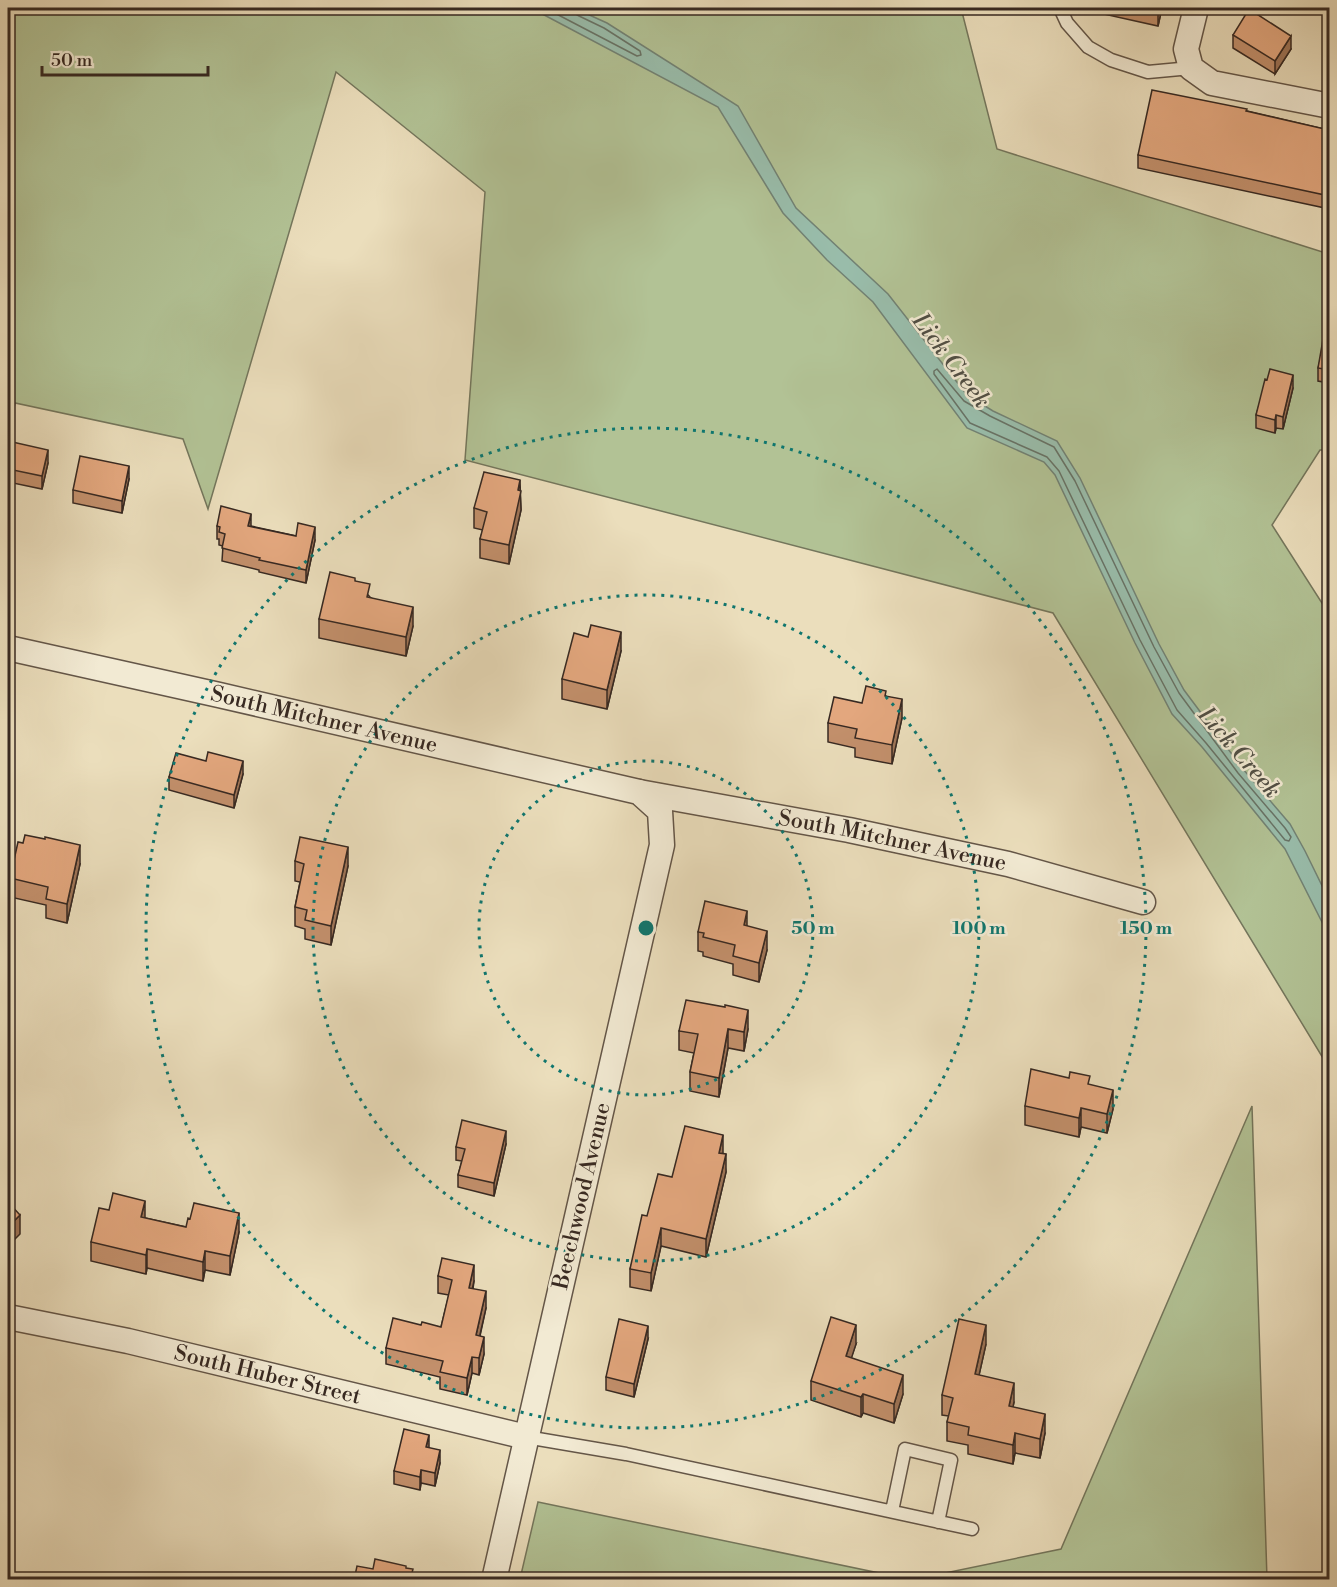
<svg xmlns="http://www.w3.org/2000/svg" width="1337" height="1587" font-family="'Libre Bodoni',serif">
  <style>
    .green { fill: #b2c295; stroke: #74765c; stroke-width: 1.5 }
    .water { fill: #99bdab; stroke: #728274; stroke-width: 1.5 }
    .lines { fill: none; stroke-linecap: round; stroke-linejoin: round }
    .shore { stroke: #687366; stroke-width: 1.5 }
    .lane-casing { stroke: #645648; stroke-width: 15 }
    .street-casing { stroke: #645648; stroke-width: 27 }
    .lane { stroke: #f2ead3; stroke-width: 12 }
    .street { stroke: #f2ead3; stroke-width: 24 }
    .wall { fill: #c3906c; stroke: #372922; stroke-width: 1.5 }
    .shaded-wall { fill: #9f7558; stroke: #372922; stroke-width: 1.5 }
    .building { fill: #e3a77e; stroke: #372922; stroke-width: 1.5 }
    .ring { fill: none; stroke: #0f766e; stroke-width: 3; stroke-dasharray: 3 6 }
    .labels { text-anchor: middle; dominant-baseline: central; stroke-width: 5; stroke-linejoin: round; paint-order: stroke }
    .street-label { font-size: 22px; fill: #372922; stroke: #f2ead3 }
    .water-label { font-size: 24px; font-style: italic; fill: #504e44; stroke: #f2ead3 }
    .centre { fill: #0f766e; stroke: #f2ead3; stroke-width: 3 }
    .ring-label { font-size: 18px; text-anchor: middle; font-weight: bold; fill: #0f766e; stroke: #f2ead3; stroke-width: 5; stroke-linejoin: round; paint-order: stroke }
  </style>
  <rect width="100%" height="100%" fill="#ebdebc"/>
  <filter id="stains"><feTurbulence type="fractalNoise" baseFrequency=".00333" numOctaves="4"/><feColorMatrix values="0 0 0 0 .2 0 0 0 0 .09 0 0 0 0 .02 0 0 0 .5 -.17"/></filter>
  <radialGradient id="worn" r=".72"><stop offset=".6" stop-color="#630" stop-opacity="0"/><stop offset="1" stop-color="#630" stop-opacity=".3"/></radialGradient>
  <!-- green -->
  <path class="green" d="M8,8H961L997,149L1329,254V450H1320L1272,525L1329,614V1068L1053,613L465,460L485,192L336,72L208,509L183,439L15,403L8,434Z
    M1252,1106L1267,1579H916L1061,1549Z
    M538,1502L908,1579H520Z"/>
  <!-- water -->
  <path class="water" d="M531,8H574L607,23L738,106L796,208L888,294L967,395L993,411L1057,441L1080,478L1159,644L1184,690L1243,769L1290,824L1305,851L1329,900V936L1285,849L1202,747L1172,714L1135,643L1055,475L1044,462L967,428L873,302L827,260L783,213L718,107Z"/>
  <g class="lines">
    <!-- shore -->
    <path class="shore" d="M545,8L637,56L641,55L640,51L604,28L577,15L574,8
      M937,369L964,401L990,416L1054,447L1075,481L1154,647L1179,693L1238,773L1285,828L1291,837L1289,841L1285,840L1206,743L1177,710L1140,640L1059,471L1047,457L970,423L934,374V371Z"/>
    <defs>
      <path id="lane" d="M1060,8L1067,23L1088,47L1111,60L1148,72L1191,68
        M526,1437L626,1454L972,1529
        M892,1511L905,1449L951,1460L938,1522"/>
      <g id="street">
        <path d="M1196,8L1186,49L1191,68L1212,83L1330,106"/>
        <path id="s1" d="M8,648L219,695L639,792L660,811L662,845L494,1580"/>
        <path id="s2" d="M639,792L849,830L1008,864L1143,902"/>
        <path id="s3" d="M8,1317L128,1341L526,1437"/>
      </g>
    </defs>
    <!-- lane casing -->
    <use href="#lane" class="lane-casing"/>
    <!-- street casing -->
    <use href="#street" class="street-casing"/>
    <!-- lane -->
    <use href="#lane" class="lane"/>
    <!-- street -->
    <use href="#street" class="street"/>
  </g>
  <!-- wall -->
  <path class="wall" d="M1099,8H1162L1158,26L1099,13Z
    M1258,8H1290L1289,14Z
    M1233,35L1291,49L1275,74L1233,48Z
    M1247,111L1329,130L1325,208L1138,168V155Z
    M1329,329V383L1318,381V368Z
    M1267,380L1293,388L1283,429L1276,428L1275,433L1256,428V415Z
    M8,441L48,463L42,489L8,482Z
    M129,479L122,513L73,503V490Z
    M520,491L521,510L509,564L480,558V539L483,530L474,528V508Z
    M217,526H251L315,540L306,583L259,572V570L222,561L223,546L219,545V539H217Z
    M355,581L370,597L413,626L406,656L319,638V619Z
    M621,651L607,709L562,699V679Z
    M886,696L902,718L892,764L855,757V748L828,742V723L862,703Z
    M243,774L234,808L169,790V777Z
    M295,861L348,866L331,945L305,939V929L295,926V907L300,882L295,881Z
    M80,864L67,923L46,918V905L10,897V878Z
    M747,926L767,950L759,982L733,975V964L703,956V952L698,951V932Z
    M748,1029L744,1051L728,1048L719,1097L690,1091V1072L694,1053L679,1050V1031Z
    M1090,1085L1113,1109L1107,1133L1081,1127L1079,1137L1025,1125V1106Z
    M506,1144L494,1196L458,1187V1175L462,1161L456,1160V1147Z
    M723,1154L726,1172L706,1257L661,1246L651,1291L630,1287V1269L647,1216L672,1177Z
    M145,1218L186,1227L239,1232L230,1275L205,1270L203,1281L147,1268L146,1274L91,1261V1242Z
    M438,1276L474,1281L473,1289L486,1308L480,1336L484,1354L479,1375L472,1373L467,1395L440,1389V1377L386,1364V1348L421,1325L441,1327L449,1295L438,1293Z
    M648,1339L634,1397L606,1390V1377Z
    M856,1344L851,1358L903,1394L894,1423L863,1413L861,1417L811,1400V1381Z
    M986,1344L979,1375L1014,1402L1013,1407L1045,1433L1040,1458L1015,1453L1013,1464L968,1454V1445L947,1441V1422L949,1416L942,1415V1395Z
    M429,1448L440,1463L435,1486L421,1483L420,1490L394,1484V1471Z"/>
  <!-- shaded-wall -->
  <path class="shaded-wall" d="M1159,8H1162L1158,26V13Z
    M1291,36V49L1275,74V61Z
    M1329,171V184L1325,208V195Z
    M1293,375V388L1283,429V417Z
    M1276,415V428L1275,433V420Z
    M48,450V463L42,489V476Z
    M129,466V479L122,513V501Z
    M520,480L521,510L509,564V545Z
    M251,514V527L248,526Z
    M315,527V540L306,583V570Z
    M413,607V626L406,656V637Z
    M621,632V651L607,709V690Z
    M902,699V718L892,764V745Z
    M243,761V774L234,808V795Z
    M80,845V864L67,923V904Z
    M348,847V866L331,945V926Z
    M747,911V930L744,925Z
    M767,931V950L759,982V963Z
    M748,1010V1029L744,1051V1032Z
    M728,1029V1048L719,1097V1078Z
    M1113,1090V1109L1107,1133V1114Z
    M1081,1108V1127L1079,1137V1118Z
    M506,1131V1144L494,1196V1183Z
    M723,1135V1153L719,1170V1153Z
    M726,1154V1172L706,1257V1239Z
    M12,1196V1215L8,1219V1200Z
    M145,1201V1220L141,1217Z
    M239,1213V1232L230,1275V1256Z
    M20,1215V1234L8,1246V1227Z
    M661,1228V1246L651,1291V1273Z
    M147,1249V1268L146,1274V1255Z
    M205,1251V1270L203,1281V1262Z
    M474,1265V1281L469,1304V1288Z
    M486,1291V1308L476,1352V1335Z
    M856,1325V1344L846,1375V1356Z
    M986,1325V1344L975,1393V1374Z
    M648,1326V1339L634,1397V1384Z
    M484,1337V1354L479,1375V1358Z
    M472,1357V1373L467,1395V1378Z
    M903,1375V1394L894,1423V1404Z
    M1014,1383V1402L1009,1425V1406Z
    M863,1394V1413L861,1417V1397Z
    M1045,1414V1433L1040,1458V1439Z
    M1015,1433V1453L1013,1464V1445Z
    M429,1435V1448L426,1447Z
    M440,1450V1463L435,1486V1473Z
    M421,1470V1483L420,1490V1477Z"/>
  <!-- building -->
  <path class="building" d="M1134,8H1159L1158,13Z
    M1249,9L1291,36L1275,61L1233,35Z
    M1152,90L1247,109L1246,111L1329,130V171L1325,195L1138,155Z
    M1325,328L1329,329V370L1318,368Z
    M1270,369L1293,375L1283,417L1276,415L1275,420L1256,415L1265,379L1267,380Z
    M8,441L48,450L42,476L8,469Z
    M80,456L129,466L122,501L73,490Z
    M484,472L520,480L518,490L521,491L509,545L480,539L487,512L474,508Z
    M221,506L251,514L248,526L296,536L298,523L315,527L306,570L259,560L260,558L222,548L225,534L219,532L220,527L217,526Z
    M330,572L355,578V581L370,584L367,597L413,607L406,637L319,619Z
    M591,625L621,632L607,690L562,679L574,633L588,637Z
    M866,686L886,691L885,696L902,699L892,745L855,738L857,729L828,723L834,697L862,703Z
    M208,752L243,761L234,795L169,777L176,753L206,761Z
    M25,835L45,839V837L80,845L67,904L46,899L48,887L10,878L18,842L23,843Z
    M300,837L348,847L331,926L305,920L307,910L295,907L304,864L295,861Z
    M705,901L747,911L744,925L767,931L759,963L733,956L735,945L703,937L704,933L698,932Z
    M686,1000L725,1007V1005L748,1010L744,1032L728,1029L719,1078L690,1072L698,1034L679,1031Z
    M1031,1069L1069,1078L1070,1072L1090,1076L1088,1084L1113,1090L1107,1114L1081,1108L1079,1118L1025,1106Z
    M462,1120L506,1131L494,1183L458,1175L465,1149L456,1147Z
    M685,1126L723,1135L719,1153L726,1154L706,1239L661,1228L651,1273L630,1269L642,1215L647,1216L658,1174L672,1177Z
    M8,1191L12,1196L8,1200Z
    M113,1193L145,1201L141,1217L186,1227L188,1218L190,1219L194,1203L239,1213L230,1256L205,1251L203,1262L147,1249L146,1255L91,1242L99,1208L109,1210Z
    M8,1202L20,1215L8,1227Z
    M442,1258L474,1265L469,1288L486,1291L476,1335L484,1337L479,1358L472,1357L467,1378L440,1372L443,1361L386,1348L393,1318L421,1325L422,1322L441,1327L452,1280L438,1276Z
    M831,1317L856,1325L846,1356L903,1375L894,1404L863,1394L861,1397L811,1381Z
    M619,1319L648,1326L634,1384L606,1377Z
    M959,1319L986,1325L975,1374L1014,1383L1009,1406L1045,1414L1040,1439L1015,1433L1013,1445L968,1435L969,1427L947,1422L953,1398L942,1395Z
    M404,1429L429,1435L426,1447L440,1450L435,1473L421,1470L420,1477L394,1471Z
    M375,1559L406,1566V1568L413,1569L410,1580H354L357,1566L373,1569Z"/>
  <!-- distance rings -->
  <g class="ring">
    <circle cx="646" cy="928" r="167"/>
    <circle cx="646" cy="928" r="333"/>
    <circle cx="646" cy="928" r="500"/>
  </g>
  <g class="labels">
    <!-- street labels -->
    <g class="street-label">
      <text stroke="none"><textPath href="#s1" startOffset="324">South Mitchner Avenue</textPath></text>
      <text stroke="none"><textPath href="#s2" startOffset="258">South Mitchner Avenue</textPath></text>
      <text transform="translate(582 1196) rotate(-77)">Beechwood Avenue</text>
      <text stroke="none"><textPath href="#s3" startOffset="266">South Huber Street</textPath></text>
    </g>
    <!-- water labels -->
    <g class="water-label">
      <text transform="translate(951 361) rotate(53)">Lick Creek</text>
      <text transform="translate(1239 753) rotate(49)">Lick Creek</text>
    </g>
  </g>
  <circle cx="646" cy="928" r="9" class="centre"/>
  <g class="ring-label">
    <text x="813" y="934">50 m</text>
    <text x="979" y="934">100 m</text>
    <text x="1146" y="934">150 m</text>
  </g>
  <!-- margin -->
  <rect width="1337" height="1587" fill="none" stroke="#ebdebc" stroke-width="30"/>
  <rect x="9" y="9" width="1319" height="1569" fill="none" stroke="#372922" stroke-width="3"/>
  <rect x="15" y="15" width="1307" height="1557" fill="none" stroke="#372922" stroke-width="1.5"/>
  <!-- scale -->
  <path d="M42 66v9h166v-9" fill="none" stroke="#372922" stroke-width="3"/>
  <text x="51" y="66" font-size="18" fill="#372922" stroke="#f2ead3" stroke-width="4.5" paint-order="stroke">50 m</text>
  <rect width="100%" height="100%" filter="url(#stains)"/>
  <rect width="100%" height="100%" fill="url(#worn)"/>
</svg>
